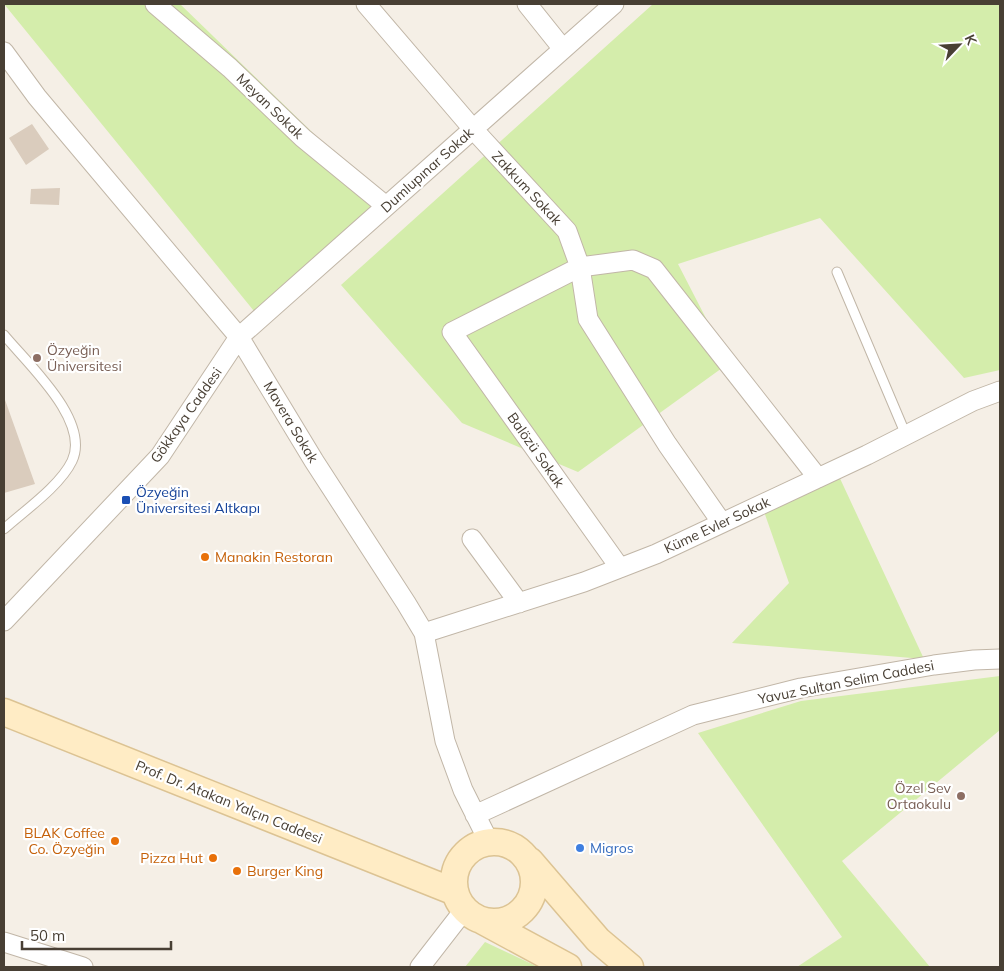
<svg xmlns="http://www.w3.org/2000/svg" width="1004" height="971" font-family="Mulish,sans-serif">
  <style>
    .green { fill: #d4edab }
    .building { fill: #daccbd }
    .lines { fill: none; stroke-linecap: round; stroke-linejoin: round }
    .service-casing { stroke: #c1b6a7; stroke-width: 11 }
    .minor-casing { stroke: #c1b6a7; stroke-width: 21 }
    .secondary-casing { stroke: #dcc393; stroke-width: 29 }
    .service { stroke: #fff; stroke-width: 9 }
    .minor { stroke: #fff; stroke-width: 19 }
    .secondary { stroke: #ffecc5; stroke-width: 26 }
    .education-dot { fill: #8d6e63; stroke: #fff; stroke-width: 2 }
    .transit-dot { fill: #1a4fb4; stroke: #fff; stroke-width: 2 }
    .food-dot { fill: #e8710a; stroke: #fff; stroke-width: 2 }
    .shop-dot { fill: #3f7fe0; stroke: #fff; stroke-width: 2 }
    .labels { text-anchor: middle; dominant-baseline: central; stroke-width: 4.5; stroke-linejoin: round; paint-order: stroke }
    .street-label { font-size: 14px; fill: #483f34; stroke: #fff }
    .education-label { font-size: 14px; fill: #785e54; stroke: #fff; text-anchor: start }
    .transit-label { font-size: 14px; fill: #164399; stroke: #fff; text-anchor: start }
    .food-label { font-size: 14px; fill: #c56008; stroke: #fff; text-anchor: start }
    .shop-label { font-size: 14px; fill: #366cbe; stroke: #fff; text-anchor: start }
  </style>
  <rect width="100%" height="100%" fill="#f5efe6"/>
  <!-- green -->
  <path class="green" d="M4,4H180L383,201L258,316Z
    M653,4H1000V370L964,378L820,218L678,264L729,363L578,472L462,423L341,285Z
    M837,472L924,659L732,643L789,583L761,503Z
    M1000,676V730L842,861L930,967H797L842,937L698,733L801,701Z
    M485,942L538,967H465Z"/>
  <!-- building -->
  <path class="building" d="M32,124L49,149L26,165L9,138Z
    M60,188L59,205L30,204L31,189Z
    M4,397L35,484L4,493Z"/>
  <g class="lines">
    <defs>
      <path id="service" d="M837,272L906,435
        M4,335C28,364 91,421 72,461C60,486 24,511 4,529"/>
      <path id="minor" d="M155,4L230,68L303,138L386,206
        M366,4L473,129L567,231L580,267L588,319L667,444L722,523
        M527,4L563,49
        M4,52L37,97L239,337L314,461L406,603L424,633L445,741L463,790L489,842
        M472,539L519,603
        M620,568L452,332L580,267L633,260L654,269L818,478
        M4,621L160,456L239,337L614,4
        M424,633L584,582L656,554L867,455L973,401L1000,391
        M475,815L693,715L801,688L934,665L974,660L1000,659
        M4,942L83,967
        M420,967L465,909"/>
      <path id="secondary" d="M4,712L455,892
        M454 882a40 40 0 1 1 80 0a40 40 0 1 1-80 0Z
        M530,861L598,940L630,967
        M483,921L568,967"/>
    </defs>
    <!-- service casing -->
    <use href="#service" class="service-casing"/>
    <!-- minor casing -->
    <use href="#minor" class="minor-casing"/>
    <!-- secondary casing -->
    <use href="#secondary" class="secondary-casing"/>
    <!-- service -->
    <use href="#service" class="service"/>
    <!-- minor -->
    <use href="#minor" class="minor"/>
    <!-- secondary -->
    <use href="#secondary" class="secondary"/>
  </g>
  <!-- markers -->
  <g class="education-dot">
    <circle cx="37" cy="358" r="5"/>
    <circle cx="961" cy="796" r="5"/>
  </g>
  <rect class="transit-dot" x="121" y="495" width="10" height="10" rx="2.5"/>
  <g class="food-dot">
    <circle cx="205" cy="557" r="5"/>
    <circle cx="115" cy="841" r="5"/>
    <circle cx="213" cy="858" r="5"/>
    <circle cx="237" cy="871" r="5"/>
  </g>
  <circle class="shop-dot" cx="580" cy="848" r="5"/>
  <g class="labels">
    <!-- street labels -->
    <g class="street-label">
      <text transform="translate(270 106) rotate(44)">Meyan Sokak</text>
      <text transform="translate(427 170) rotate(-42)">Dumlupınar Sokak</text>
      <text transform="translate(527 188) rotate(47)">Zakkum Sokak</text>
      <text transform="translate(186 415) rotate(-55)">Gökkaya Caddesi</text>
      <text transform="translate(291 422) rotate(59)">Mavera Sokak</text>
      <text transform="translate(536 450) rotate(55)">Balözü Sokak</text>
      <text transform="translate(717 525) rotate(-25)">Küme Evler Sokak</text>
      <text transform="translate(846 682) rotate(-11)">Yavuz Sultan Selim Caddesi</text>
      <text transform="translate(229 802) rotate(22)">Prof. Dr. Atakan Yalçın Caddesi</text>
    </g>
    <!-- education labels -->
    <g class="education-label">
      <text x="47" y="350">Özyeğin<tspan x="47" dy="16">Üniversitesi</tspan></text>
      <text x="951" y="788" text-anchor="end">Özel Sev<tspan x="951" dy="16">Ortaokulu</tspan></text>
    </g>
    <!-- transit labels -->
    <g class="transit-label">
      <text x="136" y="492">Özyeğin<tspan x="136" dy="16">Üniversitesi Altkapı</tspan></text>
    </g>
    <!-- food labels -->
    <g class="food-label">
      <text x="215" y="557">Manakin Restoran</text>
      <text x="105" y="833" text-anchor="end">BLAK Coffee<tspan x="105" dy="16">Co. Özyeğin</tspan></text>
      <text x="203" y="858" text-anchor="end">Pizza Hut</text>
      <text x="247" y="871">Burger King</text>
    </g>
    <!-- shop labels -->
    <g class="shop-label">
      <text x="590" y="848">Migros</text>
    </g>
  </g>
  <!-- border -->
  <rect width="1004" height="971" fill="none" stroke="#483f34" stroke-width="10"/>
  <!-- north arrow -->
  <g transform="translate(959 45) rotate(65)" stroke="#ffffff" stroke-width="4" paint-order="stroke">
  <path d="M0-4L9 19L0 12L-9 19Z" fill="#483f34"/>
  <text y="-8" font-size="14" font-weight="bold" text-anchor="middle" fill="#483f34">K</text>
  </g>
  <!-- scale -->
  <path d="M22 941v8h149v-8" fill="none" stroke="#483f34" stroke-width="2.5"/>
  <text x="30" y="941" font-size="15" fill="#483f34" stroke="#ffffff" stroke-width="4" paint-order="stroke">50 m</text>
</svg>
